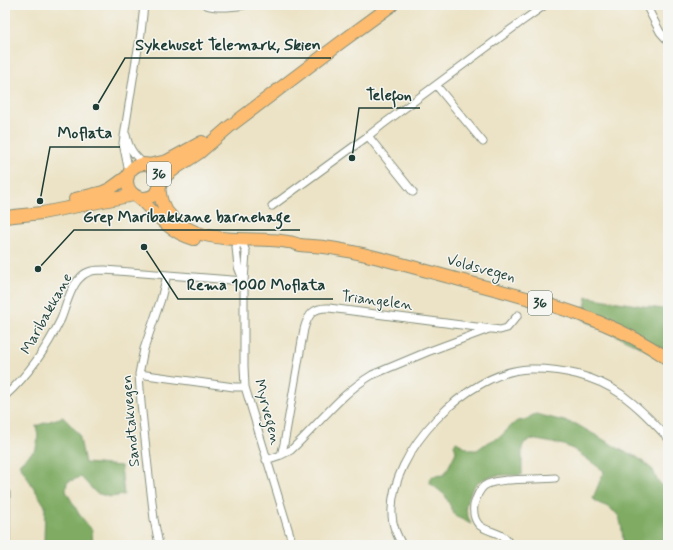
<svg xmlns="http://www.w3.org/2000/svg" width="673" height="550" font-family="Mynerve,sans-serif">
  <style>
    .forest { fill: #7fab63; stroke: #4f744c }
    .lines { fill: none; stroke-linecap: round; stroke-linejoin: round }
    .minor-casing { stroke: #86907d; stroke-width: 9 }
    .primary-casing { stroke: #86907d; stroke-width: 14 }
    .trunk-casing { stroke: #86907d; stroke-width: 14 }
    .minor { stroke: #fff; stroke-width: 7 }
    .primary { stroke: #fdbc70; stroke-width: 12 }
    .trunk { stroke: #fdbc70; stroke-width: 12 }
    .labels { text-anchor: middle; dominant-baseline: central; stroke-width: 3; stroke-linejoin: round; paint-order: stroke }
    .shield { fill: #f6f6f2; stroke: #60746d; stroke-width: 1 }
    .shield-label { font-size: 14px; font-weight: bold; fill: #1f3d34 }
    .street-label { font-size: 15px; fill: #1f3d34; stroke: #f6f6f2 }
    .leader { fill: none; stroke: #1f3d34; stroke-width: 1.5 }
    .callout-dot { fill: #1f3d34; stroke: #f6f6f2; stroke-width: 1.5 }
    .callout-label { font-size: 16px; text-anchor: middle; font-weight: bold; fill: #1f3d34; stroke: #f6f6f2; stroke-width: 3; stroke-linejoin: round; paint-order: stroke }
  </style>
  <rect width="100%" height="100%" fill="#f6f6f2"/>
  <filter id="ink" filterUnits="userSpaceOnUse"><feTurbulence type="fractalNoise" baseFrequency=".025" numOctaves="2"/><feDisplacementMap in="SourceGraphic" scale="8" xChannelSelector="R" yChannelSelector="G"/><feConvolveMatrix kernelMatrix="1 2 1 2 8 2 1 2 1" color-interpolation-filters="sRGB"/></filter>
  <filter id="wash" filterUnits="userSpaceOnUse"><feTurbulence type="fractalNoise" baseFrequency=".012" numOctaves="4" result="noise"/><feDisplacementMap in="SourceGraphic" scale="16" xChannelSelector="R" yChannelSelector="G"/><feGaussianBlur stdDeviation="0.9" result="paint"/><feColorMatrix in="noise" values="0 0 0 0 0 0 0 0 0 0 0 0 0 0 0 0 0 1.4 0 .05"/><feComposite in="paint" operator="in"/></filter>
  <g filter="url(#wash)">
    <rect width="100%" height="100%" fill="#ece3c6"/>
    <!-- forest -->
    <path class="forest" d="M587,297L668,310V364L643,348L583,320Z
      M536,414L576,424L623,451L637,457L653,470L657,480L668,491V545H624C622,537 622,519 617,514C614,511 609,508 606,506C601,504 596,503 593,498L604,471L573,449L564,445L531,439L524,443L522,448V475C502,475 476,472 469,497C467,501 465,505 466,509C467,514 469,519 471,524L455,516L445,495L430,483L429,479L433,476L444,475L448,468L456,452L454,444L456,442L471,450H477L488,442L500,437L511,426L517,421L526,420L531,416Z
      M63,417L79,434L85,463L121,466L124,495L110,497L96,493L81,477L67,482L66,491L79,514L92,530L93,545H45L44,542L45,506L19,464L36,449L38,436L36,426L50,421Z"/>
  </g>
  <g filter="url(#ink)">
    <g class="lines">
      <defs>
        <path id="minor" d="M206,5C218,9 232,7 244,5
          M646,5L660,32L668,41
          M436,85L483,142
          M126,135C129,149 134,155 144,164
          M368,136L413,192
          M129,172L123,143L136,60L141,33L144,5
          M272,206L368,136L382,125L521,22L545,5
          M241,239L246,252L244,281V366L245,387L293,545
          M241,239L236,247L238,267L242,277
          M139,374L234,387H245
          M5,396C29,374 47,348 61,319C66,307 70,287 80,278C87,270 96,270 105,270L244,281
          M281,455L291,450C318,425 340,394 372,375L427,352L489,329
          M266,460L281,455L284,444L304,329C308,315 313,307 329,308L500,330L507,328L518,315
          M6,493V545
          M159,545L154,519L148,467L141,403L139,374L144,349L161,299L167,275
          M402,545C397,535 392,525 392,514C389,452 468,371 529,369C561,368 595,376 621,394C639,407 653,422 668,438
          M509,545C506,532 488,533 479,525C474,519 473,512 474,505C476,498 479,490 484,486C496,477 539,480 555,478"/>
        <path id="primary" d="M75,199L103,192L110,189L128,176
          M5,217L42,213L134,195"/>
        <path id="trunk" d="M127 181a17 17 0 1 1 34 0a17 17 0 1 1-34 0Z
          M148,165L167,161L202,142
          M161,182L167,175L176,168L199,153L229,127L340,43L392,5
          M159,187C160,192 160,197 162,202C167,217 184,228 198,233C218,240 248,239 270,240C276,240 282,241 288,242C292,242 296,244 300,245C308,246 316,246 324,247C368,253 411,267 453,278C525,298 607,315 668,359
          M138,197C148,206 156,216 166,224C174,231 184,236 194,239"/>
      </defs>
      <!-- minor casing -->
      <use href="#minor" class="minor-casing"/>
      <!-- primary casing -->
      <use href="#primary" class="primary-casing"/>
      <!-- trunk casing -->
      <use href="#trunk" class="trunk-casing"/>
      <!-- minor -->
      <use href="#minor" class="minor"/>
      <!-- primary -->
      <use href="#primary" class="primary"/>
      <!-- trunk -->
      <use href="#trunk" class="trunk"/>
    </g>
  </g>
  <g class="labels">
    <!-- shield labels -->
    <g class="shield">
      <rect x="147" y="162" width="24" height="24" rx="3"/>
      <rect x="528" y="291" width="24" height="24" rx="3"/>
    </g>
    <g class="shield-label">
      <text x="159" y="174">36</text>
      <text x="540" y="303">36</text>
    </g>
    <!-- street labels -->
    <g class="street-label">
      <text transform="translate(481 269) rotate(15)">Voldsvegen</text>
      <text transform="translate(377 301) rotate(7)">Triangelen</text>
      <text transform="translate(47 314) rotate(-61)">Maribakkane</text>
      <text transform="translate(267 412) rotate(75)">Myrvegen</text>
      <text transform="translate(131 421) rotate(-95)">Sandtakvegen</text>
    </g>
  </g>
  <!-- callouts -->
  <path class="leader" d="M96 107L125 58H331M352 158L359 108H420M40 201L50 147H120M38 269L74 230H300M144 247L178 299H333"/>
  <g class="callout-dot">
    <circle cx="96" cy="107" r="4"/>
    <circle cx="352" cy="158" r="4"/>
    <circle cx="40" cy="201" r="4"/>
    <circle cx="38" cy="269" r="4"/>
    <circle cx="144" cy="247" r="4"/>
  </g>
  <g class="callout-label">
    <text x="228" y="50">Sykehuset Telemark, Skien</text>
    <text x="389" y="100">Telefon</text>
    <text x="85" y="138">Moflata</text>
    <text x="187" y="222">Grep Maribakkane barnehage</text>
    <text x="256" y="290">Rema 1000 Moflata</text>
  </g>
  <!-- margin -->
  <rect width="673" height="550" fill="none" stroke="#f6f6f2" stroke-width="20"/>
</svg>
